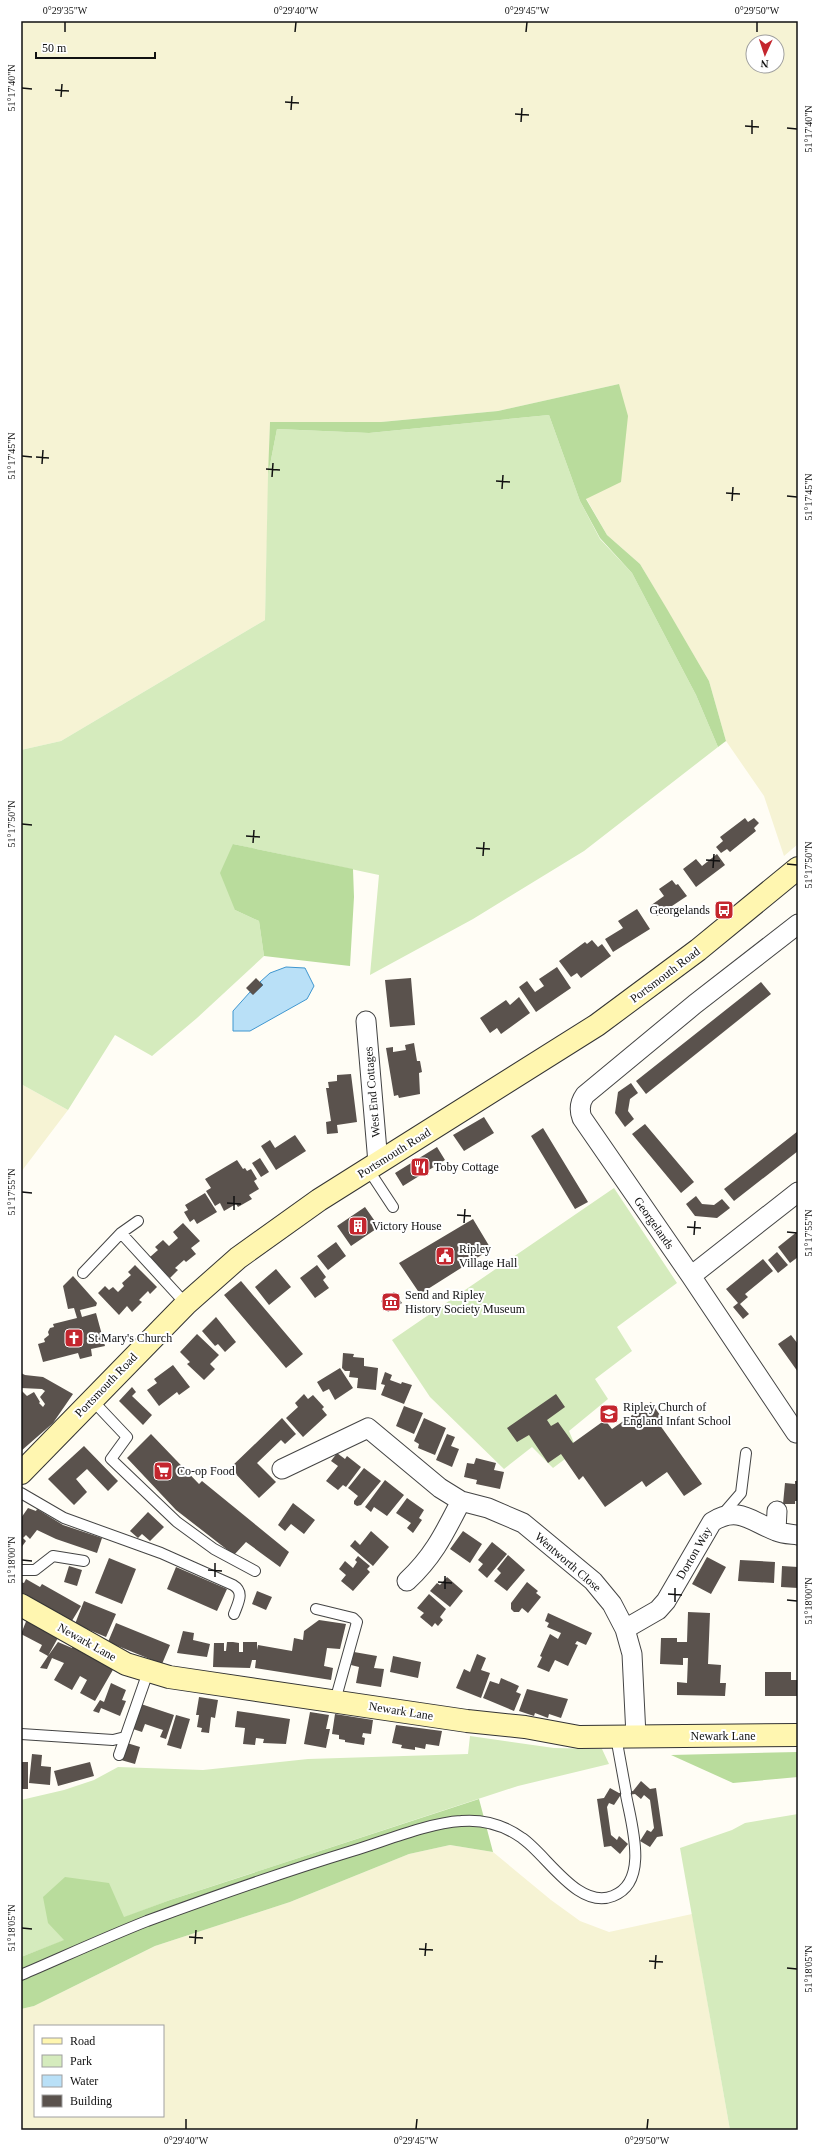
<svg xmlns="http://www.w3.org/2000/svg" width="819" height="2151" font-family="Georgia,serif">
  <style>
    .farmland { fill: #f6f3d4; fill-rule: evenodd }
    .green { fill: #d5ebbd }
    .forest { fill: #b9dc9c }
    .water { fill: #b9e0f7; stroke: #3f96cf }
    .building { fill: #5a524d }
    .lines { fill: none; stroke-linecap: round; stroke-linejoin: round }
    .lane-casing { stroke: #444; stroke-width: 12 }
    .street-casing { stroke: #444; stroke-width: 21 }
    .secondary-casing { stroke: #333; stroke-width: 24 }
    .lane { stroke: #fff; stroke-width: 10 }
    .street { stroke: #fff; stroke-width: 19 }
    .secondary { stroke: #fff6b0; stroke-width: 22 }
    .ticks { fill: none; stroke: #111; stroke-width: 1.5 }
    .labels { text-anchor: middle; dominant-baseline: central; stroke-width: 4; stroke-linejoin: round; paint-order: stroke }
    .poi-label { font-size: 12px; fill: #111; stroke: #fff; text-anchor: start }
    .street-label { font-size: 12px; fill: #111; stroke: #fff }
    .neatline { fill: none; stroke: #111; stroke-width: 1.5 }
    .ticks-label { font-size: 10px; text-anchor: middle; fill: #111 }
  </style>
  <rect width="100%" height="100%" fill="#fffdf5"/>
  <!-- farmland -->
  <path class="farmland" d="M21,21H798V844L784,856L764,796L726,741L709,681L640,564L607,535L586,498L619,384L498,411L381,422H270L265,620L61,741L21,750ZM753,42H777V66H753Z
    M21,1084L68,1110L21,1172Z
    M450,1845L493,1852L551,1900L580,1921L609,1932L692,1914L730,2130H21V2009L34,2006L155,1946L290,1902L409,1854ZM35,2026H163V2116H35Z"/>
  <!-- green -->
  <path class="green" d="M549,415L580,501L600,539L632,573L696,695L718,747L584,851L473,919L370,975L379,875L233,844L235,910L259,921L264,956L197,1018L152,1056L115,1035L68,1110L21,1084V750L61,741L265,620L268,475L277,429L369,433Z
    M614,1188L677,1283L617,1327L632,1351L595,1379L608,1399L569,1431L577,1450L553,1468L532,1447L504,1469L430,1397L392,1340Z
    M470,1736L554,1748L602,1749L609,1764L518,1786L170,1900L21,1957V1800L64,1790L94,1780L118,1767L203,1770L308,1759L468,1754Z
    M798,1814V2130H730L680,1848L732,1830L745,1823Z"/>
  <!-- forest -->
  <path class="forest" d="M619,384L628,416L621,482L586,499L607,535L640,564L667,609L709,681L726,741L718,747L696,695L632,573L600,538L580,501L549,415L369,433L277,429L268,475L270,422H381L498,411Z
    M233,844L353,869L354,897L350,966L264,956L259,921L235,910L220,873Z
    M798,1752V1777L733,1783L671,1755Z
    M479,1799L493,1852L450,1845L409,1854L290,1902L155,1946L34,2006L21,2009V1957L64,1940L48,1923L43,1897L65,1877L109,1883L124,1917L170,1900Z"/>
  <!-- water -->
  <path class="water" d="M286,967L305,968L314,986L307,999L250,1031H233V1011L250,992L253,994L263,985L260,982L270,973Z"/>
  <!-- building -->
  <path class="building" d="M745,818L748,822L754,818L759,823L754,828L756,831L730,852L727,849L721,853L716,847L723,841L720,837Z
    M717,854L725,865L696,887L683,869L696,859L702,866Z
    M672,880L676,885L678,884L687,896L657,916L650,906L664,896L659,889Z
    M637,909L650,929L613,952L605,939L623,928L618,921Z
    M592,940L598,947L602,944L611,956L581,978L577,973L571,977L559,961L585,942L587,944Z
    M557,967L571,988L536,1012L519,987L527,981L535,992L544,986L539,979Z
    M256,978L263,985L253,995L246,988Z
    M411,978L415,1025L390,1027L385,980Z
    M761,982L771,994L646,1094L636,1081Z
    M519,997L530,1013L501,1034L497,1028L490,1033L480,1018L506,1000L510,1005Z
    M414,1043L417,1061H420L422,1072L419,1073L420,1094L399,1098L398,1095L394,1096L386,1048L393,1047V1052L406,1050L405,1045Z
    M351,1074L357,1122L337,1125L338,1133L327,1134L326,1122L331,1121L326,1088H329L328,1082L337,1081V1075Z
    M631,1083L638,1093L630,1099L628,1111L634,1119L625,1127L615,1113L618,1092Z
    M484,1117L494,1133L464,1151L453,1135Z
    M645,1124L694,1182L681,1193L632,1134Z
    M543,1128L588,1202L575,1209L531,1136Z
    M798,1131V1151L734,1201L724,1189Z
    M295,1135L306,1151L276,1170L261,1146L270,1140L275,1148Z
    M437,1147L445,1160L403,1186L395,1173Z
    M260,1158L269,1172L261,1177L252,1163Z
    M237,1160L243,1169L245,1168L247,1171L251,1169L257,1179L254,1181L259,1189L249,1195L252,1199L238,1207L236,1204L224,1211L220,1203L215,1206L206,1191L211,1188L205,1179Z
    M205,1193L217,1212L197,1224L194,1219L190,1222L184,1212L188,1210L185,1205Z
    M696,1196L702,1204L714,1205L722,1199L730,1208L717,1218L695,1216L686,1204Z
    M365,1207L379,1227L351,1246L337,1226Z
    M473,1219L491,1249L420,1294L399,1263Z
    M183,1223L200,1241L191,1248L196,1254L186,1262L184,1260L175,1268L178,1270L170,1278L150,1257L158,1250L155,1247L163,1240L169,1246L178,1238L173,1232Z
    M798,1231V1257L790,1263L778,1247Z
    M336,1242L346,1256L328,1270L317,1256Z
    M777,1252L788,1265L778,1273L768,1260Z
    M763,1259L773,1271L745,1294L748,1297L740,1304L749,1314L743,1319L733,1307L738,1303L726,1289Z
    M135,1265L157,1287L150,1294L148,1291L139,1300L142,1302L132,1312L127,1306L119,1315L98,1293L105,1286L109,1290L113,1287L118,1292L124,1286L122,1283L131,1275L128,1272Z
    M317,1265L326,1277L323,1280L329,1288L315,1298L300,1278Z
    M276,1269L291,1287L269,1305L255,1287Z
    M73,1276L97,1303L96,1306L80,1310L82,1317L96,1313L105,1346L91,1349L92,1356L80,1359L78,1353L43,1362L38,1344L45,1342L44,1339L49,1335L48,1332L50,1328L54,1327L53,1324L77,1318L74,1308L68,1309L63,1286Z
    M241,1281L303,1354L286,1368L224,1295Z
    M394,1292L402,1303L388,1312L381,1301Z
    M216,1317L236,1342L225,1352L218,1344L215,1346L202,1331Z
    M197,1334L219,1355L210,1364L215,1369L204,1380L187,1364L190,1362L180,1352Z
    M791,1335L798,1344V1372L778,1344Z
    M343,1353L354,1354L353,1357L364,1358V1366L378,1368L376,1390L357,1388L358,1378L349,1377L350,1371H345L342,1368Z
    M173,1365L190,1387L179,1395L177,1392L159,1406L147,1390L157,1383L154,1379Z
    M340,1368L353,1388L335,1400L329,1389L323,1392L317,1382Z
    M385,1372L392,1375L390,1380L401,1384L402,1382L412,1385L404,1404L381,1395L385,1385L381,1384Z
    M21,1373L25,1375L43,1377L73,1394L53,1423L21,1451V1390L27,1396L34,1392L40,1402L39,1403L43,1407L45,1404L40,1397L45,1391L42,1389L21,1388Z
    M132,1387L136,1392L132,1396L152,1415L143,1425L119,1401Z
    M304,1394L308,1399L313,1395L324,1407L322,1409L327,1415L303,1437L286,1418L298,1407L295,1403Z
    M556,1394L565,1407L547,1420L551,1426L558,1422L573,1443L605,1420L612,1429L651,1402L662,1418L657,1421L702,1484L684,1496L667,1472L646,1487L642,1481L605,1507L583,1476L579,1480L561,1454L548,1463L529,1435L517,1442L507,1428Z
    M404,1406L423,1413L414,1434L396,1426Z
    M282,1418L296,1434L285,1444L281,1440L257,1463L276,1482L259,1498L230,1468Z
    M424,1418L446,1428L435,1455L418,1448L419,1444L414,1441Z
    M151,1434L199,1484L202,1481L289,1552L280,1567L246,1542L234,1555L176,1510L127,1458Z
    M447,1434L455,1437L451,1446L459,1449L452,1467L436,1460Z
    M84,1446L118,1481L108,1491L87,1469L76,1479L87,1492L74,1505L48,1479Z
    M337,1453L345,1459L347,1456L361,1467L346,1487L343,1485L338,1490L326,1481L338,1466L331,1461Z
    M476,1458L496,1463L494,1470L504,1472L500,1489L476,1484L477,1480L464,1477L467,1463L474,1464Z
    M364,1468L381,1481L361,1505L357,1506L354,1504V1501L358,1496L348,1488Z
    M385,1480L404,1495L387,1516L374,1507L371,1512L365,1507Z
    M795,1481H798V1501H795V1504H783L785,1483L795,1484Z
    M407,1498L424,1510L419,1518L422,1520L413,1533L407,1528L411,1523L396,1513Z
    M293,1503L315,1520L304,1534L291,1524L285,1531L278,1525Z
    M28,1508L36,1511L37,1509L63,1525L102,1538L97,1553L56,1539L37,1530L30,1539L26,1535L23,1538L26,1541L21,1548V1518Z
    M148,1512L164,1527L150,1541L142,1534L138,1538L130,1531Z
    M371,1531L389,1547L373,1566L350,1546L355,1540L360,1545Z
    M463,1531L482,1544L470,1563L450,1549Z
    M492,1542L507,1554L487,1578L478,1570L483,1564L478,1560Z
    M508,1555L525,1570L507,1591L494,1581L501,1573L497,1569Z
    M358,1556L370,1566L367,1569L370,1572L353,1591L341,1581L346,1575L339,1569L345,1561L353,1568L357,1562L355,1560Z
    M707,1557L726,1567L711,1594L692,1584Z
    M109,1558L136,1569L122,1604L95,1593Z
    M740,1560L775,1562L774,1583L738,1581Z
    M69,1566L82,1570L77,1586L64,1582Z
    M782,1566L798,1567V1588L781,1587Z
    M176,1567L227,1589L217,1611L167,1589Z
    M447,1577L463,1591L450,1607L430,1591L437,1583L440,1585Z
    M26,1579L40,1587L42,1584L81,1606L70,1624L21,1595V1582L24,1583Z
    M527,1582L538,1591L536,1593L541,1597L528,1613L522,1608L519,1612H514L511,1609V1603Z
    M257,1591L272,1597L266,1610L252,1604Z
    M429,1594L446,1609L440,1617L443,1620L438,1626L435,1623L432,1627L420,1617L424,1613L417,1608Z
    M84,1601L116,1614L106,1637L75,1624Z
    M688,1612L710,1613L708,1664L721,1665L720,1683H726L725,1696L677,1695V1682L687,1683L688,1658H683V1665L660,1664L661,1638H677V1642H687Z
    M548,1613L592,1633L586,1645L577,1641L575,1644L578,1645L568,1666L555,1660L549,1672L537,1667L542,1657L540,1656L550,1634L558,1639L561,1633L547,1627L549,1623L545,1621Z
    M27,1619L59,1636L48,1656L58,1642L72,1648L73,1646L114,1668L95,1701L80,1693L87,1680L80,1676L72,1690L54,1680L64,1663L52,1658L47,1669L40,1668L48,1656L39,1651L42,1645L21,1634Z
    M319,1620L346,1624L340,1649L327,1648L324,1666L333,1668L331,1680L255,1668L256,1660H252L250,1668L213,1667L214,1643H224V1651H226L227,1642H233L239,1643V1652H243V1642H257V1650L258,1645L292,1651L294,1638L303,1640L304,1631Z
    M116,1623L170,1645L162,1664L108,1642Z
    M183,1631L194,1633L193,1640L210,1644L207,1657L177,1653Z
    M354,1652L377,1656L374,1668L384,1669L381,1687L356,1683L359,1667L351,1665Z
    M477,1654L486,1658L481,1670L490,1673L481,1698L456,1688L464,1669L470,1672Z
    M393,1656L421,1662L418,1678L390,1672Z
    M765,1672H791V1680H798V1696H765Z
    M501,1678L519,1686L516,1692L521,1694L514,1711L483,1698L490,1681L499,1684Z
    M111,1683L126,1690L122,1700L126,1701L120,1716L101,1708L99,1713L93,1711L100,1700L104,1702Z
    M527,1689L568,1699L561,1718L549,1714L548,1718L535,1713L534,1716L519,1711Z
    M199,1697L218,1700L215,1718L211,1717L209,1733L201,1732L202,1728L197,1727L199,1715H196Z
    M138,1703L174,1715L166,1739L160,1737L163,1730L145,1724L142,1732L130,1728Z
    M237,1711L290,1719L286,1744L263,1743L264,1739L256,1738L255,1745L243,1744L245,1728L235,1727Z
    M310,1712L329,1715L326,1729H330L326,1748L304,1744Z
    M335,1714L373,1720L371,1734L363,1733L362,1737L365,1738L364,1745L345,1742V1740L339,1739V1735L332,1734Z
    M176,1715L190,1719L181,1749L167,1745Z
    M396,1725L442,1731L439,1746L426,1744L425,1749L415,1747V1750L401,1748L402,1745L392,1743Z
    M127,1743L140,1747L135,1764L121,1760Z
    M32,1754L42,1755L41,1766L51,1767L50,1785L29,1783Z
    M21,1762H28V1789H21Z
    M90,1762L94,1776L58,1786L54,1771Z
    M641,1781L650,1789L656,1788L663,1836L657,1837L650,1847L640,1841L647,1830L651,1832L654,1828L650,1800L644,1795L641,1799L635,1794L620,1796L614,1805L609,1803L607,1807L611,1835L617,1840L619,1836L628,1844L620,1854L611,1846L604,1847L597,1799L604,1798L610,1788L619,1793L633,1791Z"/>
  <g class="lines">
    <defs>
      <path id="lane" d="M368,1169L393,1207
        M121,1233L186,1304
        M83,1273L121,1233L138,1221
        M92,1400L127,1437L111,1459L177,1522L214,1549L255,1571
        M21,1493L64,1518L161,1553L233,1585C245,1592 238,1603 234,1614
        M722,1515L741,1493L746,1453
        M21,1570H35L53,1556L84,1561
        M316,1609L353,1618L357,1622L335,1701
        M21,1734L113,1740L125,1737
        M616,1737L626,1792
        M119,1755L148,1672
        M21,1975C63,1957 104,1938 147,1921C215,1896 283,1872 352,1851C385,1841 428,1823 461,1821C484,1819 504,1825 522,1838C547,1855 578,1910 613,1896C650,1882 631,1823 626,1795"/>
      <path id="street" d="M366,1021L378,1163
        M691,1276L798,1192
        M796,1433L691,1276L582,1118C579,1110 580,1102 585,1095L695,1004L798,924
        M282,1469L368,1428L440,1488L461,1501L488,1508L523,1523L593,1581L612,1604L625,1629L632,1654L636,1736
        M776,1531L777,1511
        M407,1581C434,1556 445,1532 461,1501
        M625,1629L658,1610L666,1601L712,1522C738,1505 752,1522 776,1531C783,1534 791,1534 798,1535"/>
      <path id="secondary" d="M21,1473L186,1304L238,1258L319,1200L597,1025L698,950L798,868
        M21,1605L126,1664L169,1677L467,1721L525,1727L579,1737L798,1735"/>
    </defs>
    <!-- lane casing -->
    <use href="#lane" class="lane-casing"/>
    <!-- street casing -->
    <use href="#street" class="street-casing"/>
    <!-- secondary casing -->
    <use href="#secondary" class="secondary-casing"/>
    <!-- lane -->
    <use href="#lane" class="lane"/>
    <!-- street -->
    <use href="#street" class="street"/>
    <!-- secondary -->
    <use href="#secondary" class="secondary"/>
  </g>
  <!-- ticks -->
  <path class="ticks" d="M65,32V22M295,32L296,22M526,32L527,22M757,32V22M22,88L32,89M55,90L69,91M61,97L62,84M285,102L299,103M291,110L292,96M515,114L529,115M521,122L522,108M745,126L759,127M787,128L797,129M752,134V120M22,456L32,457M36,457L49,458M42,464L43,450M266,469L280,470M272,477L273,463M496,481L510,482M502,489L503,475M726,493L740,494M787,496L797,497M732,501L733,487M22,824L32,825M246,836L260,837M253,843L254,830M476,848L490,849M483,856L484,842M706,860L720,861M787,864L797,865M713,868L714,854M22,1192L32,1193M227,1203L241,1204M234,1210V1196M457,1215L471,1216M464,1223L465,1209M687,1227L701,1228M787,1232L797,1233M694,1235L695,1221M22,1560L32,1561M208,1570L222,1571M215,1577V1563M438,1582L452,1583M445,1589V1576M668,1594L682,1595M787,1600L797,1601M675,1602V1588M22,1928L32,1929M189,1937L203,1938M195,1944L196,1930M419,1949L433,1950M425,1956L426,1943M649,1961L663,1962M787,1968L797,1969M655,1969L656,1955M186,2129V2119M416,2129L417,2119M647,2129L648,2119"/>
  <!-- icons -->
  <defs>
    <symbol id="bus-square" viewBox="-11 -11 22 22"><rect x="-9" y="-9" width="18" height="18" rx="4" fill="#c4262e" stroke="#fff"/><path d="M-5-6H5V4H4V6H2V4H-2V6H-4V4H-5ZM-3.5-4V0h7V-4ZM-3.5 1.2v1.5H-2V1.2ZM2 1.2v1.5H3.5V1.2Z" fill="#fff"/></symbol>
    <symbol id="restaurant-square" viewBox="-11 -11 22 22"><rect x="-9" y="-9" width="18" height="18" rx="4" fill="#c4262e" stroke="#fff"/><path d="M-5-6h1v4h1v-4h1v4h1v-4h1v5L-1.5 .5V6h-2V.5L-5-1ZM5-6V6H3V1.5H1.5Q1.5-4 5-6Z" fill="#fff"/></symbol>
    <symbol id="building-square" viewBox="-11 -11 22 22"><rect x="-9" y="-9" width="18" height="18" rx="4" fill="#c4262e" stroke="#fff"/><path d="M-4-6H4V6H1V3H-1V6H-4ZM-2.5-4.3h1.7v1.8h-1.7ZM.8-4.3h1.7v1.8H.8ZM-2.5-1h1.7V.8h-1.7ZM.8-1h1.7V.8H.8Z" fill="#fff"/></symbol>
    <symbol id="civic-square" viewBox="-11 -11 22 22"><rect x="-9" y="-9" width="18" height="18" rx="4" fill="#c4262e" stroke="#fff"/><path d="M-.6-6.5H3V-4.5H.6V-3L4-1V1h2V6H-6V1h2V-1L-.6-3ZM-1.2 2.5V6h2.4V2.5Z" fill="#fff"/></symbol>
    <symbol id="museum-square" viewBox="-11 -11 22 22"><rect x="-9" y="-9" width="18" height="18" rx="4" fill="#c4262e" stroke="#fff"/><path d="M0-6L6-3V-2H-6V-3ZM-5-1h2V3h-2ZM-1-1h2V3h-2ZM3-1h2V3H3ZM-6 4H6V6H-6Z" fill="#fff"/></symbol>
    <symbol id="church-square" viewBox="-11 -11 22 22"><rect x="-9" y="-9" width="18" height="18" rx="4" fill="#c4262e" stroke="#fff"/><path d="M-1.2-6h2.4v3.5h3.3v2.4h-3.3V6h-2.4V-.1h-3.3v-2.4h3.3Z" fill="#fff"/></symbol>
    <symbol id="school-square" viewBox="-11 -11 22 22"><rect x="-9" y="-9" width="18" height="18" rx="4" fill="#c4262e" stroke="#fff"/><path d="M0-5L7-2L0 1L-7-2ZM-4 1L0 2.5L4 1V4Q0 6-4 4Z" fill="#fff"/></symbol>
    <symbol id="supermarket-square" viewBox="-11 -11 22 22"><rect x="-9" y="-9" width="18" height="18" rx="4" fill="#c4262e" stroke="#fff"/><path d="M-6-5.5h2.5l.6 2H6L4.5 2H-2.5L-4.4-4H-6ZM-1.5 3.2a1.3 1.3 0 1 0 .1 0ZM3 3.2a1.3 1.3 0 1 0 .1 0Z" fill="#fff"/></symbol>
  </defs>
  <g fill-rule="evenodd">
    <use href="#bus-square" x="713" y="899" width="22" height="22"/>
    <use href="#restaurant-square" x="409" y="1156" width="22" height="22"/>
    <use href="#building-square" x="347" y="1215" width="22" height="22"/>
    <use href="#civic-square" x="434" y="1245" width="22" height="22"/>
    <use href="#museum-square" x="380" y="1291" width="22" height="22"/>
    <use href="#church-square" x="63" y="1327" width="22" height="22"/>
    <use href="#school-square" x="598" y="1403" width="22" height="22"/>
    <use href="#supermarket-square" x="152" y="1460" width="22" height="22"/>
  </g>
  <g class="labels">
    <!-- poi labels -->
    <g class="poi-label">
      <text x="710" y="910" text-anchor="end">Georgelands</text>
      <text x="434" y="1167">Toby Cottage</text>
      <text x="372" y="1226">Victory House</text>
      <text x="459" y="1249">Ripley<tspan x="459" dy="14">Village Hall</tspan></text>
      <text x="405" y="1295">Send and Ripley<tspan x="405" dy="14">History Society Museum</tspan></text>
      <text x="88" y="1338">St Mary's Church</text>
      <text x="623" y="1407">Ripley Church of<tspan x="623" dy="14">England Infant School</tspan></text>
      <text x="177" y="1471">Co-op Food</text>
    </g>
    <!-- street labels -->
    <g class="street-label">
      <text transform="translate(665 975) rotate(-37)">Portsmouth Road</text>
      <text transform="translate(372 1092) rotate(-95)">West End Cottages</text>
      <text transform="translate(394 1153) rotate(-32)">Portsmouth Road</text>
      <text transform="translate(654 1223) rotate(55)">Georgelands</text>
      <text transform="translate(106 1385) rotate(-46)">Portsmouth Road</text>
      <text transform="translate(694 1553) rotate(-60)">Dorton Way</text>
      <text transform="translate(568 1562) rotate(41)">Wentworth Close</text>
      <text transform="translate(87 1642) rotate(29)">Newark Lane</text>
      <text transform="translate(401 1711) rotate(9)">Newark Lane</text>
      <text x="723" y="1736">Newark Lane</text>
    </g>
  </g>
  <!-- border -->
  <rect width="819" height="2151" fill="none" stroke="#ffffff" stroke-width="44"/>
  <!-- legend -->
  <rect x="34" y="2025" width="130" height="92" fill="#ffffff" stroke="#a0a0a0"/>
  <rect x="42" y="2038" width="20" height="6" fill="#fff6b0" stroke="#a0a0a0"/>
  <text x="70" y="2045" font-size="12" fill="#111111">Road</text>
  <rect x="42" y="2055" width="20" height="12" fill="#d5ebbd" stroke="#a0a0a0"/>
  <text x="70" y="2065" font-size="12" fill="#111111">Park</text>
  <rect x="42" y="2075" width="20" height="12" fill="#b9e0f7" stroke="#a0a0a0"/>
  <text x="70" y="2085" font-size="12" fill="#111111">Water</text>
  <rect x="42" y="2095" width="20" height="12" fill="#5a524d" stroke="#a0a0a0"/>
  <text x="70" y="2105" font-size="12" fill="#111111">Building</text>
  <!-- north arrow -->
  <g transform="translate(765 54) rotate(183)"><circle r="19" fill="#ffffff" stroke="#a0a0a0"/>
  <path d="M0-3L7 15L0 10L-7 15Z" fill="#c4262e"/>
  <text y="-6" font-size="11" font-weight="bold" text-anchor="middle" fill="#111111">N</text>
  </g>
  <!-- scale -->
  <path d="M36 52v6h119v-6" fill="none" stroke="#111111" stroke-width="2"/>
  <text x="42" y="52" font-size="12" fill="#111111" stroke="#ffffff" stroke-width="3" paint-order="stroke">50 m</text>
  <rect x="22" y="22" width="775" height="2107" class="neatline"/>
  <g class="ticks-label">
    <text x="65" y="14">0°29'35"W</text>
    <text x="296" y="14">0°29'40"W</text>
    <text x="527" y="14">0°29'45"W</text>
    <text x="757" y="14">0°29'50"W</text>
    <text transform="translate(11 88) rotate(-90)" y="4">51°17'40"N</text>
    <text transform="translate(808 129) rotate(-90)" y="4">51°17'40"N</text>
    <text transform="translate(11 456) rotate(-90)" y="4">51°17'45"N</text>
    <text transform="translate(808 497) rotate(-90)" y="4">51°17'45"N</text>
    <text transform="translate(11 824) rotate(-90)" y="4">51°17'50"N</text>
    <text transform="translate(808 865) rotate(-90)" y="4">51°17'50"N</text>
    <text transform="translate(11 1192) rotate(-90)" y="4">51°17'55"N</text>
    <text transform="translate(808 1233) rotate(-90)" y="4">51°17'55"N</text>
    <text transform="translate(11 1560) rotate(-90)" y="4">51°18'00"N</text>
    <text transform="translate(808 1601) rotate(-90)" y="4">51°18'00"N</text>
    <text transform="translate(11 1928) rotate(-90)" y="4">51°18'05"N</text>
    <text transform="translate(808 1969) rotate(-90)" y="4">51°18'05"N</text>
    <text x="186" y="2144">0°29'40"W</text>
    <text x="416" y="2144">0°29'45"W</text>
    <text x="647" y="2144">0°29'50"W</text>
  </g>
</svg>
